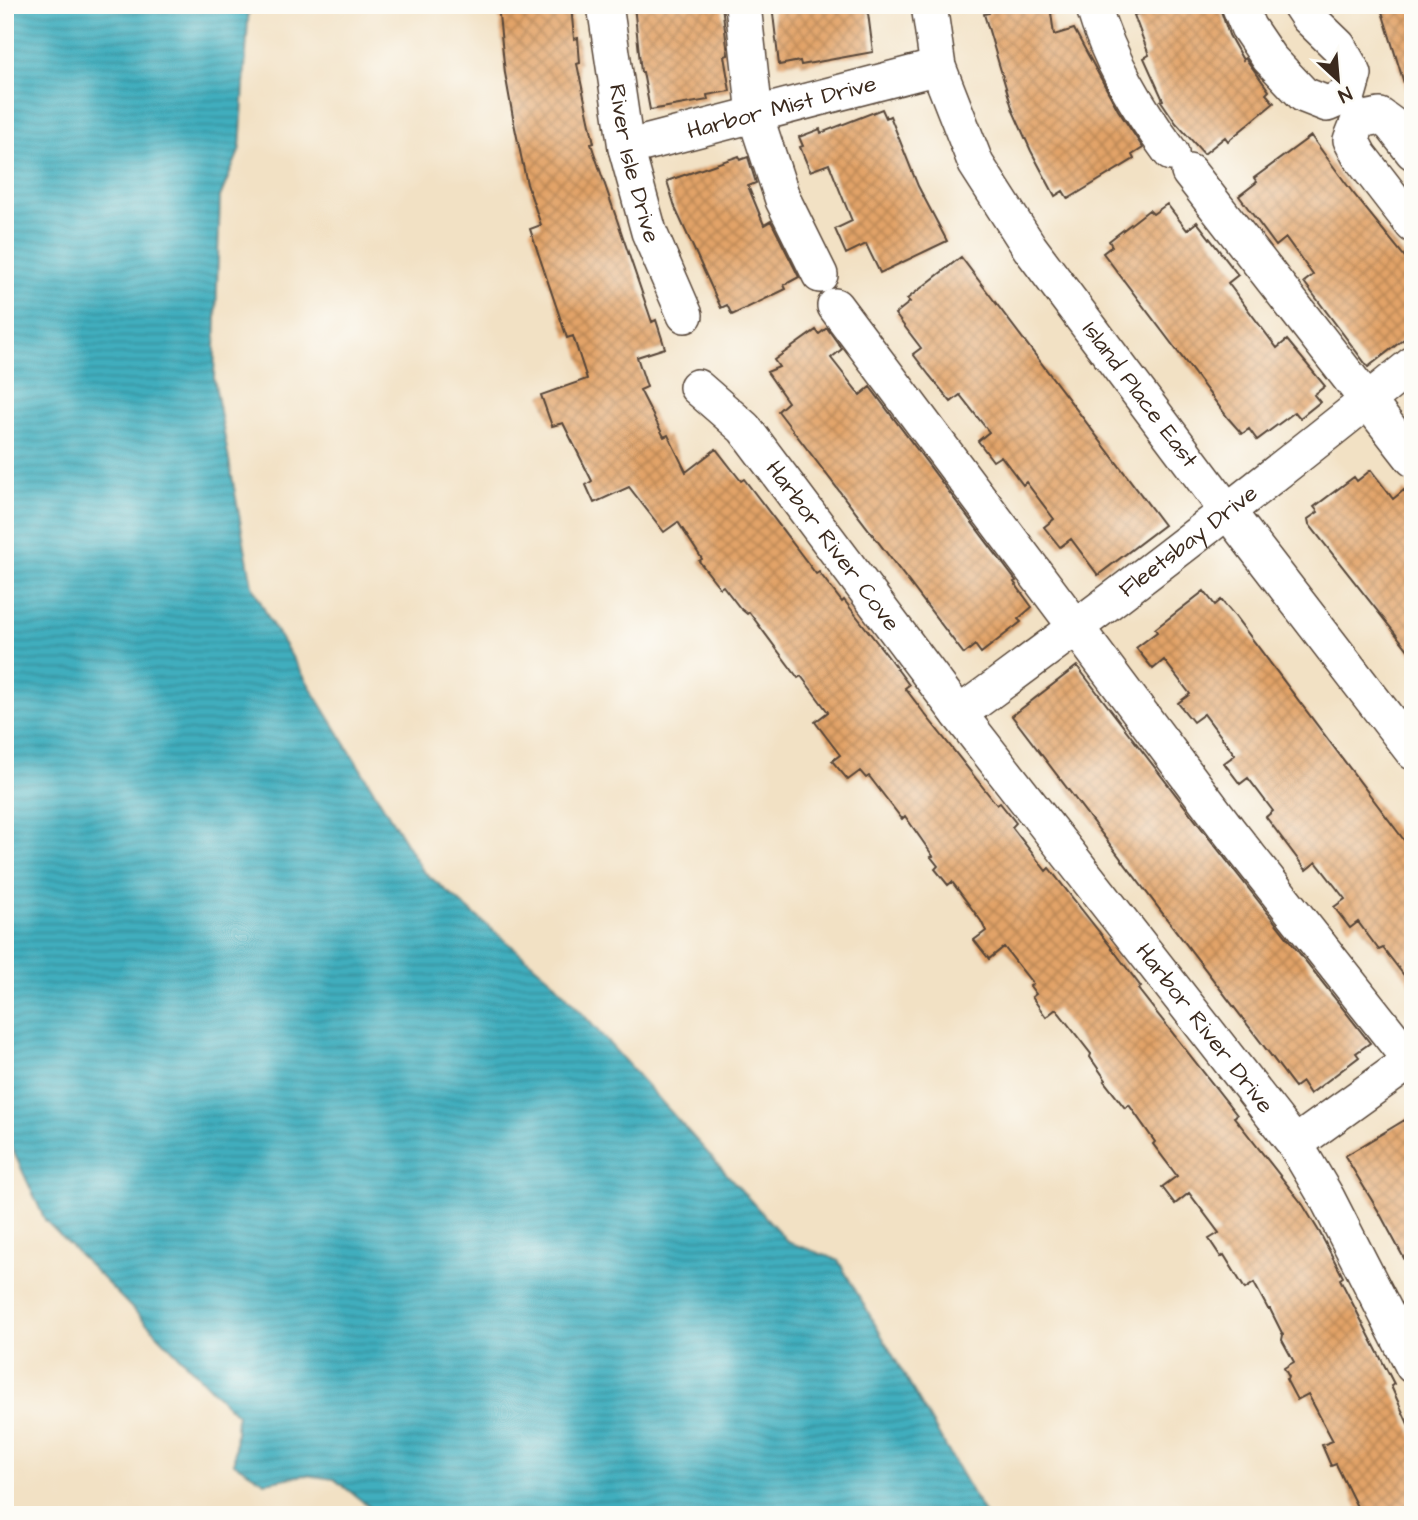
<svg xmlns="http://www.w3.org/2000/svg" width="1418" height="1520" font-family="'Architects Daughter',sans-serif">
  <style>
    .water { fill: url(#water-rules); stroke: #3e6c6e; stroke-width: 2 }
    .building { fill: url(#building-cross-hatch) }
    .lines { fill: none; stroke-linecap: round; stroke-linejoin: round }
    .minor-casing { stroke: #564537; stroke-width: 38 }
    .minor { stroke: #fff; stroke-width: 35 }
    .labels { text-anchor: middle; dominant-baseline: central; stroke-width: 5; stroke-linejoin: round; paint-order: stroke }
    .street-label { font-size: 23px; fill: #3b2a1e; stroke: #fdfcf7 }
  </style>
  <defs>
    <pattern id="water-rules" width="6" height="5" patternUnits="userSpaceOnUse" patternTransform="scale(1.75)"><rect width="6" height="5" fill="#40aebe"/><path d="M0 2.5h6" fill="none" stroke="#378e9a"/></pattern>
    <pattern id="building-cross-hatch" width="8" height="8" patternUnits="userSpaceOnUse" patternTransform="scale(1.75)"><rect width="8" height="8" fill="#e2a367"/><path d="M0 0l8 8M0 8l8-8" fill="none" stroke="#b88554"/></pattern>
  </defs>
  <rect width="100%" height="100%" fill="#fdfcf7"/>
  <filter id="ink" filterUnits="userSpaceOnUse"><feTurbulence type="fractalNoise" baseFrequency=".0143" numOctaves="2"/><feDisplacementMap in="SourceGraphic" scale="14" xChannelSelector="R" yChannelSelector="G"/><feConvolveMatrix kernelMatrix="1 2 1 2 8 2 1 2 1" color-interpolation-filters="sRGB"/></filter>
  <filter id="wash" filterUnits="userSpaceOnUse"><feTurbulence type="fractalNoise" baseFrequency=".00686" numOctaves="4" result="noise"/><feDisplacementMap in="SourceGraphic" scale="28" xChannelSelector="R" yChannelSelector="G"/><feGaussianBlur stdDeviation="1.57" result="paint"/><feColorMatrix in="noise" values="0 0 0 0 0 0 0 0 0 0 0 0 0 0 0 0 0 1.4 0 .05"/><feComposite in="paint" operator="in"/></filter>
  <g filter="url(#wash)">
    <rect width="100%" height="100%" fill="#f2e1c4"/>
    <!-- water -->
    <path class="water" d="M5,5H249L240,149L220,197L214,379L252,585L270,621L423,871L552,980L788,1242L838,1260L985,1515H380L334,1479L305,1475L265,1482L234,1463L237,1415L45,1220L5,1133Z"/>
    <g id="blocks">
      <!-- building -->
      <path class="building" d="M498,5H571L574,39L578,38L580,63L577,64L594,143L591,144L652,322L656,320L665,348L637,357L647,387L640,390L664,437L668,435L686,472L716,449L741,481L744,479L816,574L819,572L842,602L844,600L886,654L909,685L905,688L924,713L997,805L1000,803L1016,823L1012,827L1046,871L1049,868L1111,947L1141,987L1138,989L1237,1115L1234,1117L1303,1205L1320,1233L1343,1277L1340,1279L1394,1384L1391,1386L1413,1435V1515H1361L1336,1464L1331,1466L1322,1445L1333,1441L1308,1394L1297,1400L1286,1379L1289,1377L1284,1368L1294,1362L1282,1340L1283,1335L1270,1309H1268L1254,1283L1245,1289L1224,1255L1221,1257L1209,1239L1219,1233L1189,1193L1175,1204L1162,1187L1177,1176L1153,1144L1155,1142L1129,1105L1125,1108L1104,1081L1106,1080L1090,1057L1091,1054L1056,1009L1046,1017L1032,997L1036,994L1030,986L1033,984L1004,947L989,959L974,940L986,931L981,921L952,882L948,885L935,869L938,866L931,857L933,856L905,816L902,819L869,776L866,778L860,771L848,780L832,761L840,755L815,722L828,712L801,676L798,678L749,612L747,614L740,608L723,586L720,588L699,561L702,559L678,522L664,532L629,487L594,503L586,485L592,481L563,423L552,426L541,395L587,379L573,336L567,338L530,229L541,225L527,184L514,123L505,73Z
        M634,5H722L728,55L724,56L730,91L707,95L708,100L650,110L643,72H641Z
        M772,5H867L873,52L801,65L800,61L779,65Z
        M988,5H1050L1054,35L1074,29L1118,110L1143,148L1132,155L1134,159L1068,199L1063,191L1055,196L1031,151L1013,111L984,14L989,13Z
        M1160,5H1219L1229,35L1243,60L1245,58L1259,77L1269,91L1266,94L1274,103L1228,141L1225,137L1204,154L1176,123L1161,101L1163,100L1144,58L1149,55L1134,15Z
        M1380,5H1413V95L1408,96Z
        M882,109L886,118L890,116L918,186L947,241L880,273L866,244L846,254L835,229L852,221L829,164L810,171L800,147L803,146L799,137L820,129L821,133Z
        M1311,136L1353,193L1413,267V332L1368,367L1304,282L1313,275L1286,238L1276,246L1239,196L1257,182L1254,178Z
        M739,156L740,160L748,157L756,183L748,186L764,225L771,221L799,277L784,285L786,289L732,315L727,305L721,308L676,210L667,181Z
        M1167,204L1187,230L1197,222L1238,275L1228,283L1277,348L1287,340L1325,386L1314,395L1320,402L1300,418L1295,412L1257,440L1249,429L1242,434L1228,418L1103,253L1112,246L1109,241L1149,210L1153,214Z
        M961,257L1164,525L1098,575L1071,539L1060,547L1044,527L1054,519L1026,482L1023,485L1001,456L993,461L978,441L989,432L960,395L951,402L929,375L913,354L921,348L895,314L910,302L907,299Z
        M827,328L842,349L831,358L860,395L870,387L1016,581L1014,582L1032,607L1018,619L1021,622L981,653L975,645L964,654L778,411L788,402L767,372L779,367L774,360L816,330L819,334Z
        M1371,470L1393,499L1404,490L1413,501V656L1309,524L1308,519L1318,512L1314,507L1354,477L1357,481Z
        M1204,591L1215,605L1221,600L1234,615L1413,852V987L1383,948L1379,950L1358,922L1350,928L1334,907L1345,899L1316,862L1306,870L1266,817L1273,811L1248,778L1240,784L1224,763L1235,755L1204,714L1193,722L1178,703L1190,694L1164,660L1153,669L1136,648L1157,632L1155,629Z
        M1077,666L1212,842L1370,1043L1356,1053L1359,1057L1310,1094L1302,1082L1295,1087L1012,716Z
        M1413,1115V1275L1379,1212L1345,1156Z"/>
    </g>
  </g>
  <g filter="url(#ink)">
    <use href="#blocks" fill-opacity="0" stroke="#564537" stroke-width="2"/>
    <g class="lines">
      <defs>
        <g id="minor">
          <path id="s1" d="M605,5L626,148L649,232L685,315"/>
          <path d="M743,5L755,115L783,200L820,275"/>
          <path id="s2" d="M929,5L938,67L976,164L1030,248L1228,512L1413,752"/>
          <path d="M1093,5C1109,60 1137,107 1171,153"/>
          <path d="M1239,5L1248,27L1269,58L1304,95L1327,104L1348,95L1354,74L1338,46L1308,17L1300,5"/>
          <path id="s3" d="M626,148L938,67"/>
          <path d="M1413,152L1391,124L1380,116L1359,120L1351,140L1359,155L1413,225"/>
          <path d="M1189,172L1413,459"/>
          <path d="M835,306L1228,830L1413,1064"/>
          <path id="s4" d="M697,387L744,428L959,714L1295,1144L1327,1198L1413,1366"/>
          <path id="s5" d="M959,714C1114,601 1264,484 1413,364"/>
          <path d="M1295,1144L1413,1059"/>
        </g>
      </defs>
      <!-- minor casing -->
      <use href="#minor" class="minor-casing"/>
      <!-- minor -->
      <use href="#minor" class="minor"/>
    </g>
  </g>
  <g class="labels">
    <!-- street labels -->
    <g class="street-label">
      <text stroke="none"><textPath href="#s3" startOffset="161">Harbor Mist Drive</textPath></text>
      <text stroke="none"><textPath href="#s1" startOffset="161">River Isle Drive</textPath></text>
      <text stroke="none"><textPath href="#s2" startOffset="450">Island Place East</textPath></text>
      <text stroke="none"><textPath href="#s5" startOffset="287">Fleetsbay Drive</textPath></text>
      <text stroke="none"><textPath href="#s4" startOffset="210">Harbor River Cove</textPath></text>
      <text stroke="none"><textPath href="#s4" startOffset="819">Harbor River Drive</textPath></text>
    </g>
  </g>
  <!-- margin -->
  <rect width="1418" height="1520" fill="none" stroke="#fdfcf7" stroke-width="28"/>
  <!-- north arrow -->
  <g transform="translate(1338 80) rotate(154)" stroke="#fdfcf7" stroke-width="5" paint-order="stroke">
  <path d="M0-5L12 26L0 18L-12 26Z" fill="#3b2a1e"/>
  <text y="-10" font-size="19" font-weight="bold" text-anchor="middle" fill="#3b2a1e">N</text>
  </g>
</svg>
